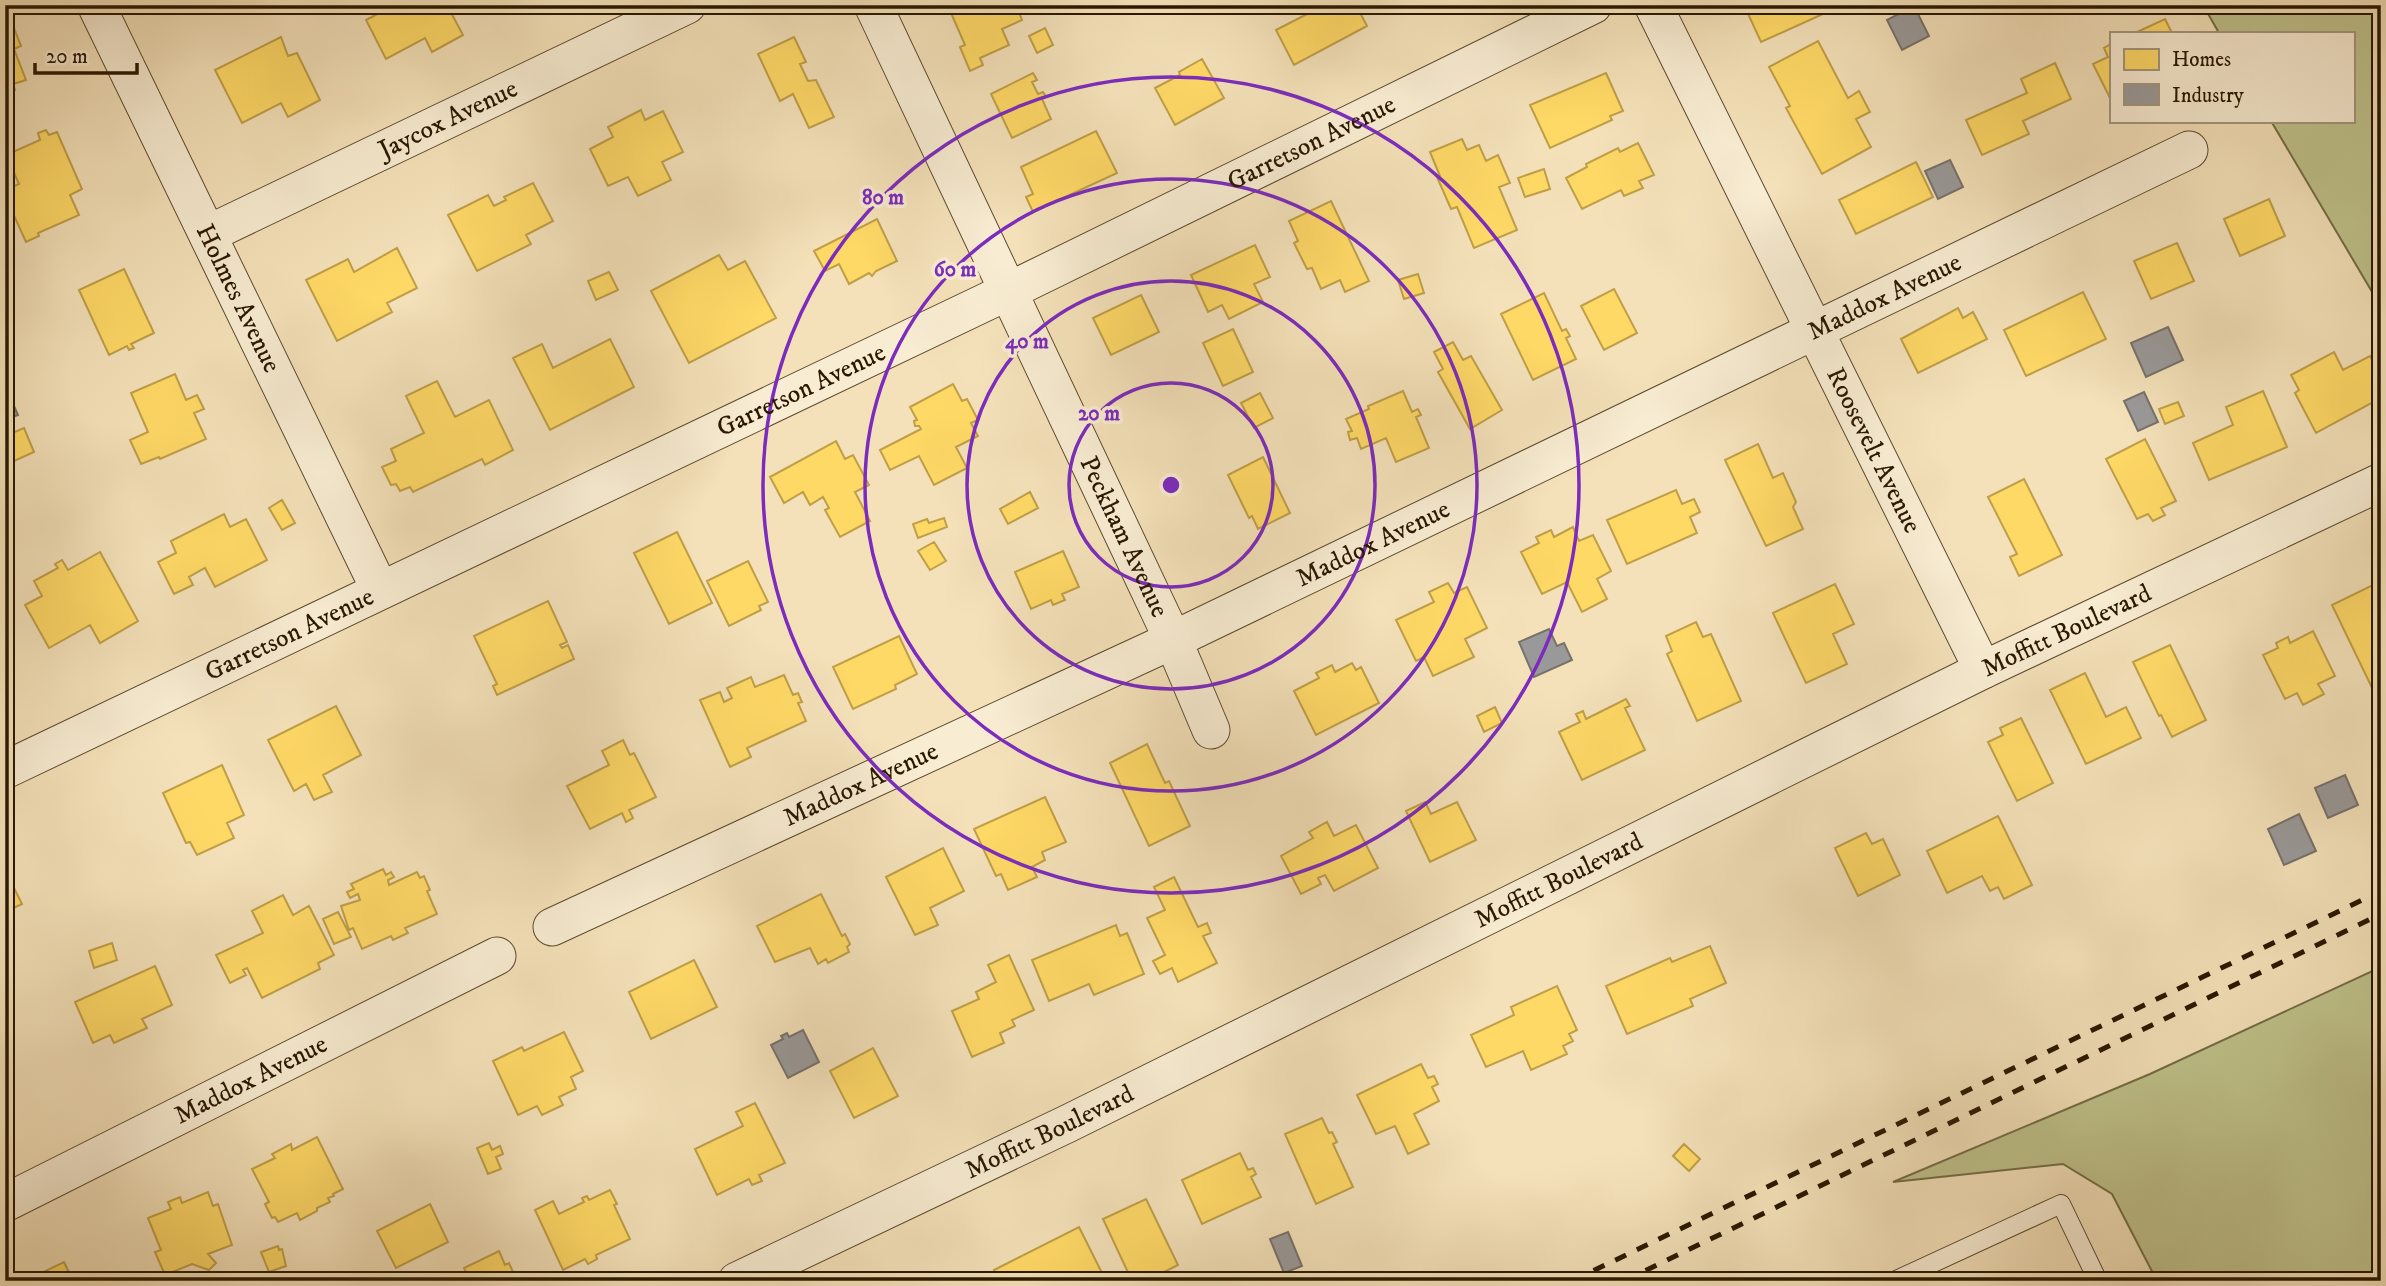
<svg xmlns="http://www.w3.org/2000/svg" width="2386" height="1286" font-family="'IM FELL DW Pica',serif">
  <style>
    .green { fill: #bfc28c; stroke: #746d46; stroke-width: 2 }
    .homes { fill: #ffd966; stroke: #bf9f47; stroke-width: 2 }
    .industry { fill: #999; stroke: #77726b; stroke-width: 2 }
    .lines { fill: none; stroke-linecap: round; stroke-linejoin: round }
    .service-casing { stroke: #5c4a2e; stroke-width: 20 }
    .minor-casing { stroke: #5c4a2e; stroke-width: 39 }
    .service { stroke: #f8ecd2; stroke-width: 18 }
    .minor { stroke: #f8ecd2; stroke-width: 37 }
    .rail { stroke: #291800; stroke-width: 5; stroke-dasharray: 12 12; stroke-linecap: butt }
    .ring { fill: none; stroke: #7b2cbf; stroke-width: 3.5 }
    .labels { text-anchor: middle; dominant-baseline: central; stroke-width: 7; stroke-linejoin: round; paint-order: stroke }
    .street-label { font-size: 26px; fill: #291800; stroke: #f8ecd2 }
    .centre { fill: #7b2cbf; stroke: #f8ecd2; stroke-width: 3.5 }
    .ring-label { font-size: 21px; text-anchor: middle; font-weight: bold; fill: #7b2cbf; stroke: #f8ecd2; stroke-width: 7; stroke-linejoin: round; paint-order: stroke }
  </style>
  <rect width="100%" height="100%" fill="#f4e1b9"/>
  <filter id="stains"><feTurbulence type="fractalNoise" baseFrequency=".00286" numOctaves="4"/><feColorMatrix values="0 0 0 0 .2 0 0 0 0 .09 0 0 0 0 .02 0 0 0 .5 -.17"/></filter>
  <radialGradient id="worn" r=".72"><stop offset=".6" stop-color="#630" stop-opacity="0"/><stop offset="1" stop-color="#630" stop-opacity=".3"/></radialGradient>
  <!-- green -->
  <path class="green" d="M2203,5H2381V307L2271,121H2353V33H2219Z
    M2381,967V1281H2157L2112,1194L2063,1164L1893,1182L2150,1074Z"/>
  <!-- homes -->
  <path class="homes" d="M5,5L21,46L14,49L26,80L13,84L15,90L5,93Z
    M394,5H447L463,35L432,52L425,38L386,59L366,20Z
    M967,5H1016L1022,20L1002,29L1009,45L980,58L983,65L970,71L960,47L965,45L951,13Z
    M1316,5H1356L1367,26L1294,65L1276,30L1317,9Z
    M1744,5H1819L1823,14L1761,42Z
    M2165,19L2172,33H2135Z
    M1045,28L1053,45L1037,53L1029,36Z
    M281,37L288,56L297,53L320,100L288,117L281,103L242,123L215,70Z
    M794,37L806,62L800,64L808,81L816,80L834,117L809,128L793,94L780,101L758,54Z
    M1818,41L1848,98L1859,91L1870,112L1856,119L1871,147L1822,174L1786,108L1790,106L1769,67Z
    M2111,44V97L2110,98L2093,64L2108,57L2104,48Z
    M1202,59L1224,98L1175,125L1155,88L1180,75L1179,72Z
    M2055,63L2071,99L2023,121L2029,134L1982,155L1966,120L2027,93L2021,79Z
    M1033,73L1037,80L1032,82L1038,94L1043,92L1046,97L1042,99L1051,119L1012,138L991,94Z
    M1606,73L1623,111L1610,116L1612,120L1550,148L1530,105Z
    M641,110L645,120L663,111L683,152L662,162L671,180L638,196L628,177L608,186L590,149L613,137L608,127Z
    M46,130L49,135L57,132L82,189L70,195L79,215L38,233L39,236L26,242L5,196V190L19,184L6,155L40,140L38,133Z
    M1096,131L1117,173L1033,212L1026,197L1033,194L1021,167Z
    M1462,139L1467,150L1479,145L1486,161L1498,155L1510,183L1499,187L1517,230L1474,248L1457,207L1451,209L1437,177L1440,176L1430,152Z
    M1638,143L1654,175L1639,181L1643,188L1624,196L1621,190L1582,209L1566,178L1587,167L1586,164L1618,148L1620,152Z
    M1916,162L1933,197L1856,234L1839,200Z
    M1544,169L1550,189L1525,197L1518,178Z
    M533,183L553,221L526,235L531,244L477,271L448,215L488,195L494,206L506,200L504,197Z
    M2269,199L2285,236L2240,256L2224,219Z
    M1331,201L1369,281L1345,292L1340,280L1321,289L1312,268L1307,269L1294,243L1298,241L1289,221Z
    M877,219L897,261L876,271L872,276L869,273L849,284L839,264L825,271L814,251Z
    M2177,243L2194,281L2151,299L2134,261Z
    M1255,245L1270,277L1254,284L1263,302L1229,319L1222,305L1208,312L1191,275Z
    M397,248L417,288L387,303L392,312L337,341L306,280L348,259L354,272Z
    M719,255L728,270L745,261L776,318L689,363L651,291Z
    M124,269L154,333L131,344L134,348L129,350L127,346L109,355L79,290Z
    M609,272L618,290L596,300L588,281Z
    M1418,274L1424,293L1404,299L1398,280Z
    M1614,289L1637,333L1604,350L1581,306Z
    M2083,292L2106,339L2026,376L2004,330Z
    M1544,293L1562,331L1566,329L1570,336L1566,338L1576,359L1533,380L1501,314Z
    M1141,295L1159,332L1111,355L1093,318Z
    M1958,308L1963,318L1973,312L1987,339L1918,373L1901,339Z
    M1233,329L1253,372L1223,386L1203,343Z
    M610,339L634,387L550,430L513,358L542,344L553,368Z
    M1453,342L1463,360L1471,356L1502,410L1470,429L1438,372L1443,369L1434,352Z
    M2334,352L2343,370L2370,356L2381,376V398L2316,433L2295,393L2299,390L2291,375Z
    M175,374L186,400L197,395L204,409L194,413L206,439L160,459L159,457L141,464L130,440L148,432L131,393Z
    M437,381L455,417L489,400L513,450L485,465L482,459L413,492L410,487L400,491L396,484L391,485L382,467L396,461L391,449L424,433L406,396Z
    M953,384L962,401L967,399L978,420L971,423L978,436L956,447L967,468L934,485L919,456L890,470L880,450L921,429L919,426H915L914,421L917,420L910,407Z
    M1403,391L1412,412L1418,409L1421,415L1416,417L1429,448L1396,462L1386,438L1361,449L1357,438L1350,440L1348,432L1352,431L1346,419L1369,409L1368,406Z
    M2263,391L2287,447L2209,480L2193,443L2233,425L2226,407Z
    M1260,393L1273,418L1254,428L1241,403Z
    M2178,402L2184,416L2165,424L2159,409Z
    M24,428L34,452L12,462L5,447V436Z
    M2145,439L2176,501L2161,508L2165,515L2153,521L2148,514L2137,519L2106,459Z
    M836,441L845,459L853,455L869,485L855,492L870,521L840,537L825,510L829,508L823,497L810,505L803,492L784,503L770,477Z
    M1758,444L1773,478L1783,473L1796,502L1793,507L1803,529L1766,546L1725,460Z
    M1263,457L1290,513L1258,529L1252,516L1249,518L1228,475Z
    M2024,479L2062,555L2019,576L2010,557L2017,554L1988,497Z
    M1676,490L1682,504L1694,499L1700,512L1690,517L1697,533L1627,564L1607,520Z
    M1030,492L1038,508L1008,524L1000,509Z
    M282,500L295,523L282,530L269,508Z
    M224,514L230,527L246,519L267,560L215,587L205,568L189,577L193,585L174,594L158,562L176,553L171,541Z
    M944,518L947,527L918,538L913,524L927,519L929,523Z
    M1573,527L1579,541L1593,535L1611,571L1597,579L1607,599L1582,612L1567,582L1542,594L1521,552L1539,543L1536,537L1551,530L1554,537Z
    M677,532L712,603L669,624L634,553Z
    M934,542L946,561L930,570L918,551Z
    M1063,551L1079,587L1062,594L1065,600L1053,605L1051,600L1031,609L1015,572Z
    M100,552L138,621L100,643L90,625L49,648L25,605L42,596L34,581L58,568L55,564L62,560L68,570Z
    M748,561L768,602L759,606L761,610L729,626L707,581Z
    M2381,581V689L2374,692L2332,605Z
    M1448,583L1454,593L1467,587L1487,628L1465,639L1474,657L1433,676L1424,657L1416,661L1396,620L1434,602L1429,592Z
    M1835,584L1854,624L1833,634L1847,664L1806,683L1773,613Z
    M548,601L567,642L560,645L562,648L568,645L574,659L497,695L493,686L497,684L474,636Z
    M1696,622L1703,637L1711,634L1741,701L1697,721L1667,654L1672,651L1666,636Z
    M2313,631L2335,676L2318,684L2324,694L2303,705L2297,693L2285,699L2263,655L2278,648L2276,643L2288,637L2290,643Z
    M899,636L917,674L895,685L896,689L853,709L833,667Z
    M2170,645L2206,720L2172,737L2161,715L2159,716L2133,662Z
    M1352,663L1356,670L1361,667L1379,703L1316,735L1294,691L1319,678L1316,673L1332,665L1335,672Z
    M2085,673L2106,717L2126,707L2141,738L2086,764L2050,690Z
    M784,675L793,695L798,693L802,702L798,703L806,721L747,748L751,757L730,767L700,700L720,692L724,702L732,698L727,688L751,677L755,687Z
    M1626,699L1630,706L1625,708L1645,750L1582,780L1559,732L1580,722L1576,714L1583,711L1586,719Z
    M336,706L361,755L323,775L332,792L314,800L306,784L294,791L268,740Z
    M1495,707L1502,723L1484,732L1477,716Z
    M2021,718L2053,783L2017,801L1988,742L2003,735L2000,728Z
    M623,740L630,755L634,753L656,797L629,810L633,818L626,822L622,813L590,829L567,786L609,765L602,751Z
    M1147,744L1165,783L1169,781L1190,826L1149,846L1110,763Z
    M222,765L244,815L227,823L234,838L197,855L190,842L186,843L163,793Z
    M1045,797L1066,842L1042,852L1045,860L1032,867L1037,877L1008,890L1001,874L996,876L974,829Z
    M1425,802L1431,814L1457,802L1476,840L1430,862L1406,811Z
    M1998,816L2032,885L2004,899L1998,887L1990,891L1982,876L1947,893L1927,851Z
    M1327,822L1334,836L1356,825L1378,868L1334,891L1325,875L1318,878L1321,884L1301,894L1281,856L1313,838L1309,832Z
    M1866,833L1872,844L1883,839L1900,875L1858,896L1835,848Z
    M943,848L964,891L930,908L938,925L915,935L886,877Z
    M383,869L386,875L391,872L394,877L388,880L389,885L417,872L420,878L424,876L430,890L427,891L437,914L405,928L408,933L393,940L391,936L362,949L353,928L349,930L341,906L360,900L358,894L350,898L347,892L354,889L351,884Z
    M5,870L22,904L5,912Z
    M1174,877L1198,927L1207,923L1211,933L1203,936L1217,963L1178,982L1172,968L1160,974L1153,961L1165,955L1147,918L1165,910L1154,887Z
    M821,894L842,936L845,934L850,944L847,947L849,952L828,963L826,959L818,964L810,948L775,962L757,926Z
    M283,895L293,915L309,906L334,955L318,963L320,969L262,998L247,968L243,970L246,975L230,983L216,955L263,933L252,911Z
    M338,912L351,937L334,944L323,919Z
    M1116,925L1120,936L1127,933L1144,974L1094,995L1089,984L1049,1001L1032,960Z
    M112,943L117,960L94,968L89,951Z
    M1710,946L1726,983L1690,999L1693,1006L1627,1034L1606,986L1670,958L1672,962Z
    M1009,955L1034,1010L1012,1020L1015,1026L1000,1033L1004,1043L972,1057L952,1011L979,999L976,992L996,982L988,965Z
    M694,960L717,1007L651,1039L629,992Z
    M155,966L172,1005L142,1019L147,1028L114,1043L110,1035L93,1043L75,1002Z
    M1557,986L1577,1030L1569,1034L1573,1041L1563,1046L1567,1054L1531,1070L1523,1051L1486,1067L1471,1035L1514,1015L1511,1007Z
    M564,1032L583,1071L571,1077L576,1089L559,1097L563,1105L542,1115L537,1106L518,1115L493,1061L522,1047L524,1051Z
    M873,1048L898,1096L854,1118L830,1071Z
    M5,1057L13,1072L6,1076L12,1089L5,1092Z
    M1421,1064L1428,1078L1434,1076L1438,1084L1432,1087L1439,1101L1414,1114L1429,1144L1408,1154L1395,1126L1376,1134L1357,1095Z
    M755,1103L785,1163L759,1175L762,1181L752,1185L749,1179L717,1195L695,1149L743,1126L736,1112Z
    M1322,1118L1329,1133L1332,1132L1337,1142L1333,1144L1353,1187L1316,1204L1285,1134Z
    M317,1137L343,1189L333,1194L334,1196L328,1198L330,1202L317,1208V1211L300,1220L297,1213L278,1222L275,1217L272,1218L265,1204L269,1202L252,1169L275,1158L272,1154L291,1144L292,1150Z
    M489,1143L492,1150L500,1146L503,1154L496,1157L501,1169L488,1174L477,1148Z
    M1684,1144L1700,1159L1689,1171L1673,1156Z
    M1240,1153L1248,1170L1253,1168L1256,1174L1251,1177L1261,1197L1202,1224L1182,1180Z
    M610,1190L617,1204L614,1205L630,1239L596,1255L597,1259L588,1264L585,1259L563,1270L535,1210L553,1201L559,1214L584,1202L582,1198L587,1196L589,1200Z
    M208,1192L213,1206L218,1204L232,1245L208,1254L216,1263L209,1270L192,1264L165,1275L155,1252L161,1250L148,1218L171,1209L168,1202L180,1197L182,1203Z
    M1146,1199L1178,1265L1146,1281H1132L1103,1219Z
    M430,1204L448,1242L396,1268L377,1231Z
    M1079,1227L1102,1273L1088,1281H1000L994,1270Z
    M278,1246L279,1250L282,1249L286,1266L269,1272L261,1252Z
    M499,1251L505,1265L509,1263L517,1281H470L464,1268Z
    M64,1262L73,1281H25Z"/>
  <!-- industry -->
  <path class="industry" d="M1914,6L1929,36L1902,50L1887,20Z
    M1950,160L1963,187L1938,199L1925,171Z
    M2168,327L2183,360L2146,377L2131,343Z
    M5,386L18,415L5,420Z
    M2144,392L2158,422L2138,431L2124,401Z
    M1549,629L1557,646L1564,643L1572,660L1534,677L1519,642Z
    M2345,775L2358,805L2328,818L2315,788Z
    M2299,814L2316,851L2284,865L2268,829Z
    M803,1030L819,1062L788,1078L771,1045L783,1039L781,1036L787,1033L789,1037Z
    M1288,1232L1302,1266L1284,1273L1270,1239Z"/>
  <g class="lines">
    <defs>
      <path id="service" d="M1894,1281L2061,1204L2098,1281"/>
      <g id="minor">
        <path id="s1" d="M96,5L380,590"/>
        <path id="s2" d="M873,5L1173,640L1211,730"/>
        <path id="s3" d="M1653,5L1983,670"/>
        <path id="s4" d="M208,234L687,5"/>
        <path id="s5" d="M5,770L1009,291L1593,5"/>
        <path id="s6" d="M552,927L1173,640L2189,150"/>
        <path id="s7" d="M5,1203L497,956"/>
        <path id="s8" d="M737,1281L1067,1124L1983,670L2381,482"/>
      </g>
    </defs>
    <!-- service casing -->
    <use href="#service" class="service-casing"/>
    <!-- minor casing -->
    <use href="#minor" class="minor-casing"/>
    <!-- service -->
    <use href="#service" class="service"/>
    <!-- minor -->
    <use href="#minor" class="minor"/>
    <!-- rail -->
    <path class="rail" d="M1572,1281L2381,891
      M1624,1281L2381,914"/>
  </g>
  <!-- distance rings -->
  <g class="ring">
    <circle cx="1171" cy="485" r="102"/>
    <circle cx="1171" cy="485" r="204"/>
    <circle cx="1171" cy="485" r="306"/>
    <circle cx="1171" cy="485" r="408"/>
  </g>
  <g class="labels">
    <!-- street labels -->
    <g class="street-label">
      <text stroke="none"><textPath href="#s4" startOffset="266">Jaycox Avenue</textPath></text>
      <text stroke="none"><textPath href="#s5" startOffset="1449">Garretson Avenue</textPath></text>
      <text stroke="none"><textPath href="#s6" startOffset="1474">Maddox Avenue</textPath></text>
      <text stroke="none"><textPath href="#s1" startOffset="326">Holmes Avenue</textPath></text>
      <text stroke="none"><textPath href="#s5" startOffset="882">Garretson Avenue</textPath></text>
      <text stroke="none"><textPath href="#s3" startOffset="497">Roosevelt Avenue</textPath></text>
      <text stroke="none"><textPath href="#s2" startOffset="588">Peckham Avenue</textPath></text>
      <text stroke="none"><textPath href="#s6" startOffset="906">Maddox Avenue</textPath></text>
      <text stroke="none"><textPath href="#s8" startOffset="1480">Moffitt Boulevard</textPath></text>
      <text stroke="none"><textPath href="#s5" startOffset="315">Garretson Avenue</textPath></text>
      <text stroke="none"><textPath href="#s6" startOffset="340">Maddox Avenue</textPath></text>
      <text stroke="none"><textPath href="#s8" startOffset="914">Moffitt Boulevard</textPath></text>
      <text stroke="none"><textPath href="#s7" startOffset="275">Maddox Avenue</textPath></text>
      <text stroke="none"><textPath href="#s8" startOffset="346">Moffitt Boulevard</textPath></text>
    </g>
  </g>
  <circle cx="1171" cy="485" r="10" class="centre"/>
  <g class="ring-label">
    <text x="883" y="204">80 m</text>
    <text x="955" y="276">60 m</text>
    <text x="1027" y="348">40 m</text>
    <text x="1099" y="420">20 m</text>
  </g>
  <!-- margin -->
  <rect width="2386" height="1286" fill="none" stroke="#f4e1b9" stroke-width="28"/>
  <rect x="7" y="7" width="2372" height="1272" fill="none" stroke="#291800" stroke-width="3.5"/>
  <rect x="14" y="14" width="2358" height="1258" fill="none" stroke="#291800" stroke-width="2"/>
  <!-- legend -->
  <rect x="2110" y="32" width="245" height="91" fill="#f8ecd2" stroke="#a5977e" stroke-width="2"/>
  <rect x="2124" y="49" width="35" height="21" fill="#ffd966" stroke="#a5977e" stroke-width="2"/>
  <text x="2172" y="66" font-size="21" fill="#291800">Homes</text>
  <rect x="2124" y="84" width="35" height="21" fill="#999999" stroke="#a5977e" stroke-width="2"/>
  <text x="2172" y="102" font-size="21" fill="#291800">Industry</text>
  <!-- scale -->
  <path d="M35 63v10h102v-10" fill="none" stroke="#291800" stroke-width="3.5"/>
  <text x="46" y="63" font-size="21" fill="#291800" stroke="#f8ecd2" stroke-width="5" paint-order="stroke">20 m</text>
  <rect width="100%" height="100%" filter="url(#stains)"/>
  <rect width="100%" height="100%" fill="url(#worn)"/>
</svg>
